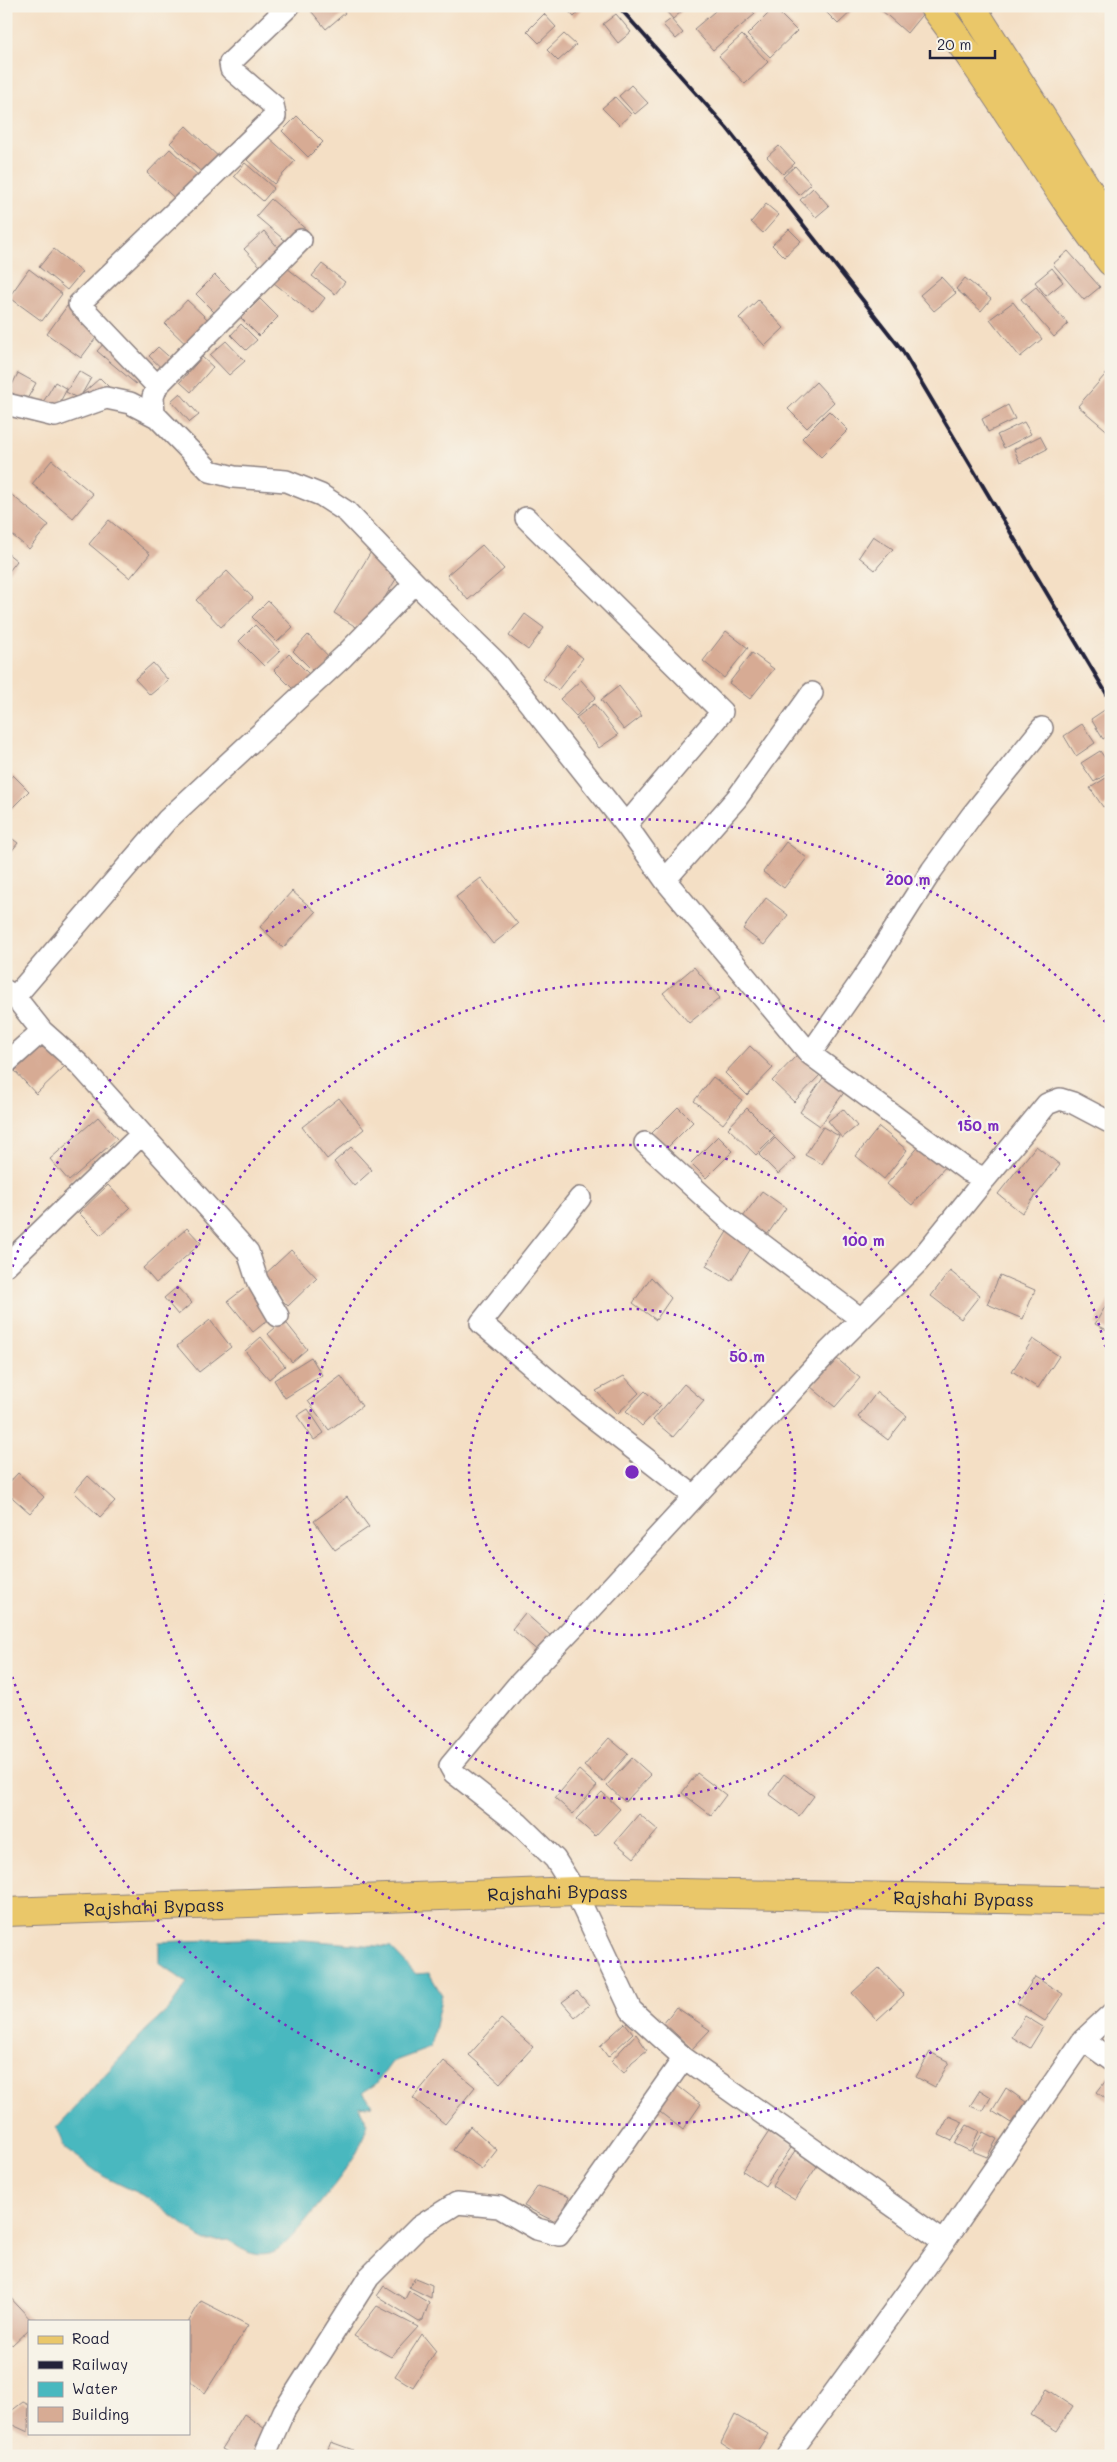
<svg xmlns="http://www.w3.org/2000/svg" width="1117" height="2462" font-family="Mali,sans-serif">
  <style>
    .water { fill: #49b8bf; stroke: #366d7d }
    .building { fill: #d7ab94 }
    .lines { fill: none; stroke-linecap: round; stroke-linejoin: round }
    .minor-casing { stroke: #8b8080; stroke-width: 24 }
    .major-casing { stroke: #8b8080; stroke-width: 30 }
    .highway-casing { stroke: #8b8080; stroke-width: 30 }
    .minor { stroke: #fff; stroke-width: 21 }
    .major { stroke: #eac769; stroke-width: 28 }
    .highway { stroke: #eac769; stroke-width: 28 }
    .rail { stroke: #22223b; stroke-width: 4 }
    .ring { fill: none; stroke: #7b2cbf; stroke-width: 2.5; stroke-dasharray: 2.5 5 }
    .labels { text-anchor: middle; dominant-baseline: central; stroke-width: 4.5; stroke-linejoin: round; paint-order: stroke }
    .street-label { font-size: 18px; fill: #22223b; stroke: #f7f3e8 }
    .centre { fill: #7b2cbf; stroke: #f7f3e8; stroke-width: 2.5 }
    .ring-label { font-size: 15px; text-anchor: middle; font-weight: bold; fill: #7b2cbf; stroke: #f7f3e8; stroke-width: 4.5; stroke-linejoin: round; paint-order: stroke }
  </style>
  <rect width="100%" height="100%" fill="#f7f3e8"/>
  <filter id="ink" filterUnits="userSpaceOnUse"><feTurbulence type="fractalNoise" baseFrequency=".02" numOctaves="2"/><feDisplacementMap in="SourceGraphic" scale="10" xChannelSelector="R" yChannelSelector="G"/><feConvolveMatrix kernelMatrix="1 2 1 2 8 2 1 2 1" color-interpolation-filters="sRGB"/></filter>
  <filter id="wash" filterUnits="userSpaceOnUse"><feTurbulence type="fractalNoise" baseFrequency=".0096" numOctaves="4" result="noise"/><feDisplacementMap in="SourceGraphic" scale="20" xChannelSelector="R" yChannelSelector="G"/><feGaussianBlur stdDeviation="1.12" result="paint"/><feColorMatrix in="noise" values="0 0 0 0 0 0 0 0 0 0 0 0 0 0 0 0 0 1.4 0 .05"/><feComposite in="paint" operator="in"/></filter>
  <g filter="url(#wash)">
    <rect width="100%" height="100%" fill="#f4dfc5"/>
    <!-- water -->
    <path class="water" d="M239,1939L304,1940L390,1947L416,1974L429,1973L442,1995L430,2048L392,2062L376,2084L363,2092L372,2105L359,2107L368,2124C364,2134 361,2146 355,2156C346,2171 288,2247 275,2252C255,2259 245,2252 230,2240L205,2241L150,2199L103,2176L65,2149L56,2128L144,2032L169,2009L187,1983L159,1963V1942Z"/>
    <g id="blocks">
      <!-- building -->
      <path class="building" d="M307,6H340L345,13L326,29Z
        M564,6H585L574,17Z
        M671,6H681L684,9L673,19L666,11Z
        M721,6H748L755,14L713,50L694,29Z
        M820,6H857L838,24Z
        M882,6H919L925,11L907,33L880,9Z
        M774,8L797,31L770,57L747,35Z
        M544,14L556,27L539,43L527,31Z
        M616,14L631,32L618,43L603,24Z
        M671,19L683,33L676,39L663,25Z
        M564,34L576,45L558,61L547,50Z
        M742,35L768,62L745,84L719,56Z
        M631,85L648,103L635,114L619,96Z
        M615,97L631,114L619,125L602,108Z
        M297,116L323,142L308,157L282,131Z
        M186,126L224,162L208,178L170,143Z
        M268,137L295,161L274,184L247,160Z
        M779,146L795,163L783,174L767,157Z
        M170,149L202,179L180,203L147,173Z
        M245,163L274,188L263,201L234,176Z
        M795,166L811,184L799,195L783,177Z
        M813,188L829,206L816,217L800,200Z
        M271,199L309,232L295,249L256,216Z
        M766,204L779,215L763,233L751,222Z
        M789,229L801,241L784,257L772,245Z
        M264,231L280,250L262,268L244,249Z
        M54,249L82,272L67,290L39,267Z
        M1068,251L1100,287L1084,300L1053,264Z
        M322,264L345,282L335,294L312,276Z
        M287,268L325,298L313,314L274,283Z
        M1052,268L1063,282L1046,296L1035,282Z
        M29,269L62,294L42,321L9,297Z
        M215,275L233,293L214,312L196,294Z
        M941,277L956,293L934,311L920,295Z
        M965,278L991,299L981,311L956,289Z
        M1036,287L1068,324L1054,337L1021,299Z
        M260,299L278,317L259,336L241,318Z
        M187,300L220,331L197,355L165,324Z
        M758,300L784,328L765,346L739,318Z
        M1013,302L1042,339L1020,357L990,319Z
        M67,306L101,331L81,358L47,334Z
        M241,324L257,340L246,350L231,335Z
        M113,333L151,366L136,384L97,351Z
        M226,341L245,361L229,375L210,355Z
        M158,347L185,371L175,381L149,356Z
        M202,357L213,367L191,392L180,382Z
        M1111,368V434L1078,406Z
        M79,371L91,378L79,399L66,392Z
        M18,373L36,383L26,401L9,391Z
        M100,378L110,388L91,405L82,394Z
        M55,382L67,389L55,411L42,404Z
        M816,382L834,402L807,428L788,409Z
        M180,393L199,415L190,422L171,401Z
        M1008,405L1015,419L988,432L982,419Z
        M829,411L848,430L821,457L802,438Z
        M1024,422L1031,434L1004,448L997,435Z
        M1040,436L1047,449L1020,463L1014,449Z
        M52,460L93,494L73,518L32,484Z
        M8,492L49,525L29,549L6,530Z
        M109,520L150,554L130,578L89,544Z
        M873,536L893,549L875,570L859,557Z
        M482,545L504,569L468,600L447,575Z
        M372,550L402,569L364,632L334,613Z
        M6,552L17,561L6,575Z
        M227,571L253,598L221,627L196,600Z
        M268,601L293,627L277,642L252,617Z
        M525,614L544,628L528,650L509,636Z
        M255,625L280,651L264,666L239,641Z
        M726,631L748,648L724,678L703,661Z
        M308,635L333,661L318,676L293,651Z
        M568,646L583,658L558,690L543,679Z
        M752,653L774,669L750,699L729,683Z
        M289,654L315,680L299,695L274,670Z
        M153,663L168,680L150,695L135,679Z
        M581,680L596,697L576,716L560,699Z
        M619,686L642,716L624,730L601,700Z
        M594,704L618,735L599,748L576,718Z
        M1109,707L1111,734L1103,739L1091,719Z
        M1082,724L1095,743L1076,756L1064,736Z
        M1100,751L1111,767V771L1094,782L1081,763Z
        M13,775L29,791L6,814V782Z
        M1109,776L1111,802L1103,807L1090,788Z
        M6,834L18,843L6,858Z
        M786,842L807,858L784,888L763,872Z
        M481,878L518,924L493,944L456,897Z
        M292,891L316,912L283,948L260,927Z
        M766,898L788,915L764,945L743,929Z
        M694,967L720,998L689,1023L663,993Z
        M43,1044L65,1066L36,1094L15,1071Z
        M750,1046L773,1068L747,1095L725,1073Z
        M798,1054L820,1075L794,1102L772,1081Z
        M829,1069L850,1084L820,1126L800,1112Z
        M713,1077L742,1100L723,1124L694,1101Z
        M339,1098L364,1129L327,1159L302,1127Z
        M678,1107L693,1122L666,1149L651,1134Z
        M747,1108L775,1136L756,1155L728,1128Z
        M843,1109L857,1126L842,1138L828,1121Z
        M98,1117L117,1139L69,1181L50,1159Z
        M823,1127L839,1136L822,1164L805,1155Z
        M879,1127L907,1150L884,1179L856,1156Z
        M718,1136L733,1151L706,1178L691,1163Z
        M775,1138L795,1158L778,1174L759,1155Z
        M921,1144L946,1166L912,1205L887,1184Z
        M1036,1146L1060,1165L1022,1213L998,1194Z
        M351,1147L372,1170L354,1186L334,1162Z
        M108,1185L130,1208L101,1235L79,1213Z
        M762,1191L786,1208L767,1235L743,1217Z
        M187,1228L201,1243L156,1283L143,1268Z
        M728,1230L753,1245L731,1281L706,1266Z
        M291,1250L317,1278L288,1306L261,1278Z
        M950,1271L980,1295L961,1319L931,1296Z
        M1000,1275L1035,1290L1023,1319L987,1304Z
        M651,1277L671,1298L656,1320L633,1303Z
        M249,1285L274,1315L253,1332L228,1301Z
        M177,1287L192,1303L178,1315L164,1298Z
        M1109,1300L1111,1301V1332L1095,1324Z
        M210,1320L231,1347L199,1372L177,1346Z
        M284,1320L307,1349L292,1362L268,1334Z
        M261,1337L285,1366L269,1379L245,1351Z
        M1033,1339L1059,1356L1038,1388L1012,1371Z
        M311,1357L322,1375L285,1398L274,1380Z
        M836,1358L860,1378L835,1407L811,1387Z
        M341,1376L362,1406L329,1430L308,1401Z
        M624,1376L639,1393L617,1414L596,1391Z
        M684,1384L704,1401L673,1437L653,1420Z
        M645,1391L661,1406L642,1426L626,1411Z
        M877,1392L907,1416L888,1440L858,1417Z
        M308,1409L324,1433L314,1440L297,1416Z
        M18,1473L44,1497L30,1513L6,1492V1486Z
        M88,1476L115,1501L100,1517L74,1492Z
        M347,1497L369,1527L335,1550L314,1521Z
        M525,1613L551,1636L539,1652L512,1629Z
        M609,1738L628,1754L603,1782L584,1766Z
        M632,1758L651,1775L625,1802L607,1785Z
        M579,1770L597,1786L573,1814L555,1798Z
        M697,1773L726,1795L711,1815L682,1793Z
        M784,1774L814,1796L799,1816L769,1794Z
        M602,1792L620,1809L595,1836L576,1819Z
        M639,1814L658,1830L634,1858L615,1842Z
        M879,1968L904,1995L877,2020L852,1993Z
        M1035,1977L1063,1994L1045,2021L1017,2003Z
        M577,1991L589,2005L575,2017L562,2002Z
        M676,2007L710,2030L692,2049L664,2023Z
        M1025,2016L1043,2027L1030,2048L1012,2037Z
        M501,2019L533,2047L500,2083L469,2055Z
        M625,2023L633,2033L608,2057L600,2046Z
        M636,2034L647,2050L632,2062L624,2073L611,2061Z
        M930,2052L949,2062L935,2087L916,2077Z
        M444,2061L475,2087L445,2124L413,2098Z
        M1111,2074V2103L1097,2092Z
        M674,2083L701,2104L683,2130L656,2109Z
        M1006,2088L1026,2102L1011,2123L992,2111Z
        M980,2090L991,2097L983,2111L970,2106Z
        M949,2116L963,2122L952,2141L939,2135Z
        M967,2125L979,2131L970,2151L955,2144Z
        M470,2126L497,2150L482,2169L453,2150Z
        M770,2130L793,2145L765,2186L743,2171Z
        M983,2132L997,2139L987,2157L972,2151Z
        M796,2149L817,2166L795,2200L772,2186Z
        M538,2186L569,2197L559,2224L524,2206Z
        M415,2278L432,2285L431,2298L409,2287Z
        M384,2286L405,2299L409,2291L429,2303L423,2320L419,2322L377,2296Z
        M6,2293L32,2321H29V2329L12,2345L6,2339Z
        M201,2301L248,2325L205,2393L189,2380V2321Z
        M377,2306L418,2327L391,2357L354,2336Z
        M422,2334L436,2351L413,2387L395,2376Z
        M1047,2389L1073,2406L1057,2431L1031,2415Z
        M23,2402L29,2405L28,2432L6,2422V2415Z
        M244,2414L268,2431L255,2456H235L222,2449Z
        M735,2415L768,2434L754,2456H741L721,2443Z
        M331,2442L353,2450L350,2456H325Z"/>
    </g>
  </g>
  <g filter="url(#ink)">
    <use href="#blocks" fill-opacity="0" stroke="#8b8080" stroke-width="1"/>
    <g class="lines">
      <defs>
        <path id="minor" d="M157,386L301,240
          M6,404L55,416L106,398L130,403L157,417L210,471L234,477L286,481L321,495L347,512L415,583
          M154,415L153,397L157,386L79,304L275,116L273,105L231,69L230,63L289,6
          M526,518L722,712L626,825
          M665,880L737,798L812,693
          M6,991L15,997L167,820L343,657L415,583L499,665L626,825L665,880L810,1054L967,1170L985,1179L1047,1104L1060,1099L1073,1103L1111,1123
          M15,997L42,1031L79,1064L248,1252L257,1280L278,1316
          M810,1054L868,971L932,870L972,815L1042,728
          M6,1063L42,1031
          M645,1143L726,1217L861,1319
          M580,1198L481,1323L586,1412L694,1496
          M6,1265L142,1134
          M1083,2040L1111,2060
          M944,2242L684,2058L631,2010L575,1891L555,1859L519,1824L454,1773L450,1766L517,1686L592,1608L829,1351L918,1262L985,1179
          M264,2456L284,2411L369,2277L419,2227L457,2203L499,2207L537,2229L559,2235L684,2058
          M788,2456L944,2242L1083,2040L1111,2014"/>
        <path id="major" d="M933,6C997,88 1047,180 1111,262
          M971,6L1111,226"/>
        <g id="highway">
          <path id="s1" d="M6,1912L575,1891L1111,1901"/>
        </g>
      </defs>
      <!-- minor casing -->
      <use href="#minor" class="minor-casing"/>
      <!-- major casing -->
      <use href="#major" class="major-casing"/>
      <!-- highway casing -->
      <use href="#highway" class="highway-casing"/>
      <!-- minor -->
      <use href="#minor" class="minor"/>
      <!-- major -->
      <use href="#major" class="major"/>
      <!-- highway -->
      <use href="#highway" class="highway"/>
      <!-- rail -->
      <path class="rail" d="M618,6L727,128L902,350L1111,701"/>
    </g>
  </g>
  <!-- distance rings -->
  <g class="ring">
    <circle cx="632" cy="1472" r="163"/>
    <circle cx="632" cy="1472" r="327"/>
    <path d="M1110 1578A490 490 0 1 1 1110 1366"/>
    <path d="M1110 1917A653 653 0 0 1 8 1663M8 1281A653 653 0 0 1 1110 1027"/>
  </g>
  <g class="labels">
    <!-- street labels -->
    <g class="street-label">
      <text stroke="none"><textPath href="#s1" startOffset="552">Rajshahi Bypass</textPath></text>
      <text stroke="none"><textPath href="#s1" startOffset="958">Rajshahi Bypass</textPath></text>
      <text stroke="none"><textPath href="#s1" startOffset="148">Rajshahi Bypass</textPath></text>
    </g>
  </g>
  <circle cx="632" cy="1472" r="8" class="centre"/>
  <g class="ring-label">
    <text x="908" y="885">200 m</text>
    <text x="978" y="1131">150 m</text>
    <text x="863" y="1246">100 m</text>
    <text x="747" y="1362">50 m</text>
  </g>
  <!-- margin -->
  <rect width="1117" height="2462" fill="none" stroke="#f7f3e8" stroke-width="25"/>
  <!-- legend -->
  <rect x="28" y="2320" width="162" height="115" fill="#f7f3e8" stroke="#a29fa3"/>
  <rect x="38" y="2336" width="25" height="8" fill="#eac769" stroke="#a29fa3"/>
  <text x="72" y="2344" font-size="15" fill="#22223b">Road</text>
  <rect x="38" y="2361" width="25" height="8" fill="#22223b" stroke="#a29fa3"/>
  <text x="72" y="2370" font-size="15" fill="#22223b">Railway</text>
  <rect x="38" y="2382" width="25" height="15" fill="#49b8bf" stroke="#a29fa3"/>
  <text x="72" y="2394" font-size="15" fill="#22223b">Water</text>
  <rect x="38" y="2407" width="25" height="15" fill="#d7ab94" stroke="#a29fa3"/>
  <text x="72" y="2420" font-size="15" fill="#22223b">Building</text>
  <!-- scale -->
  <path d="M930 50v8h65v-8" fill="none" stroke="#22223b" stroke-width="2.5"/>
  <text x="937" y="50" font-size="15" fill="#22223b" stroke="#f7f3e8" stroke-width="4" paint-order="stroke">20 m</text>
</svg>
